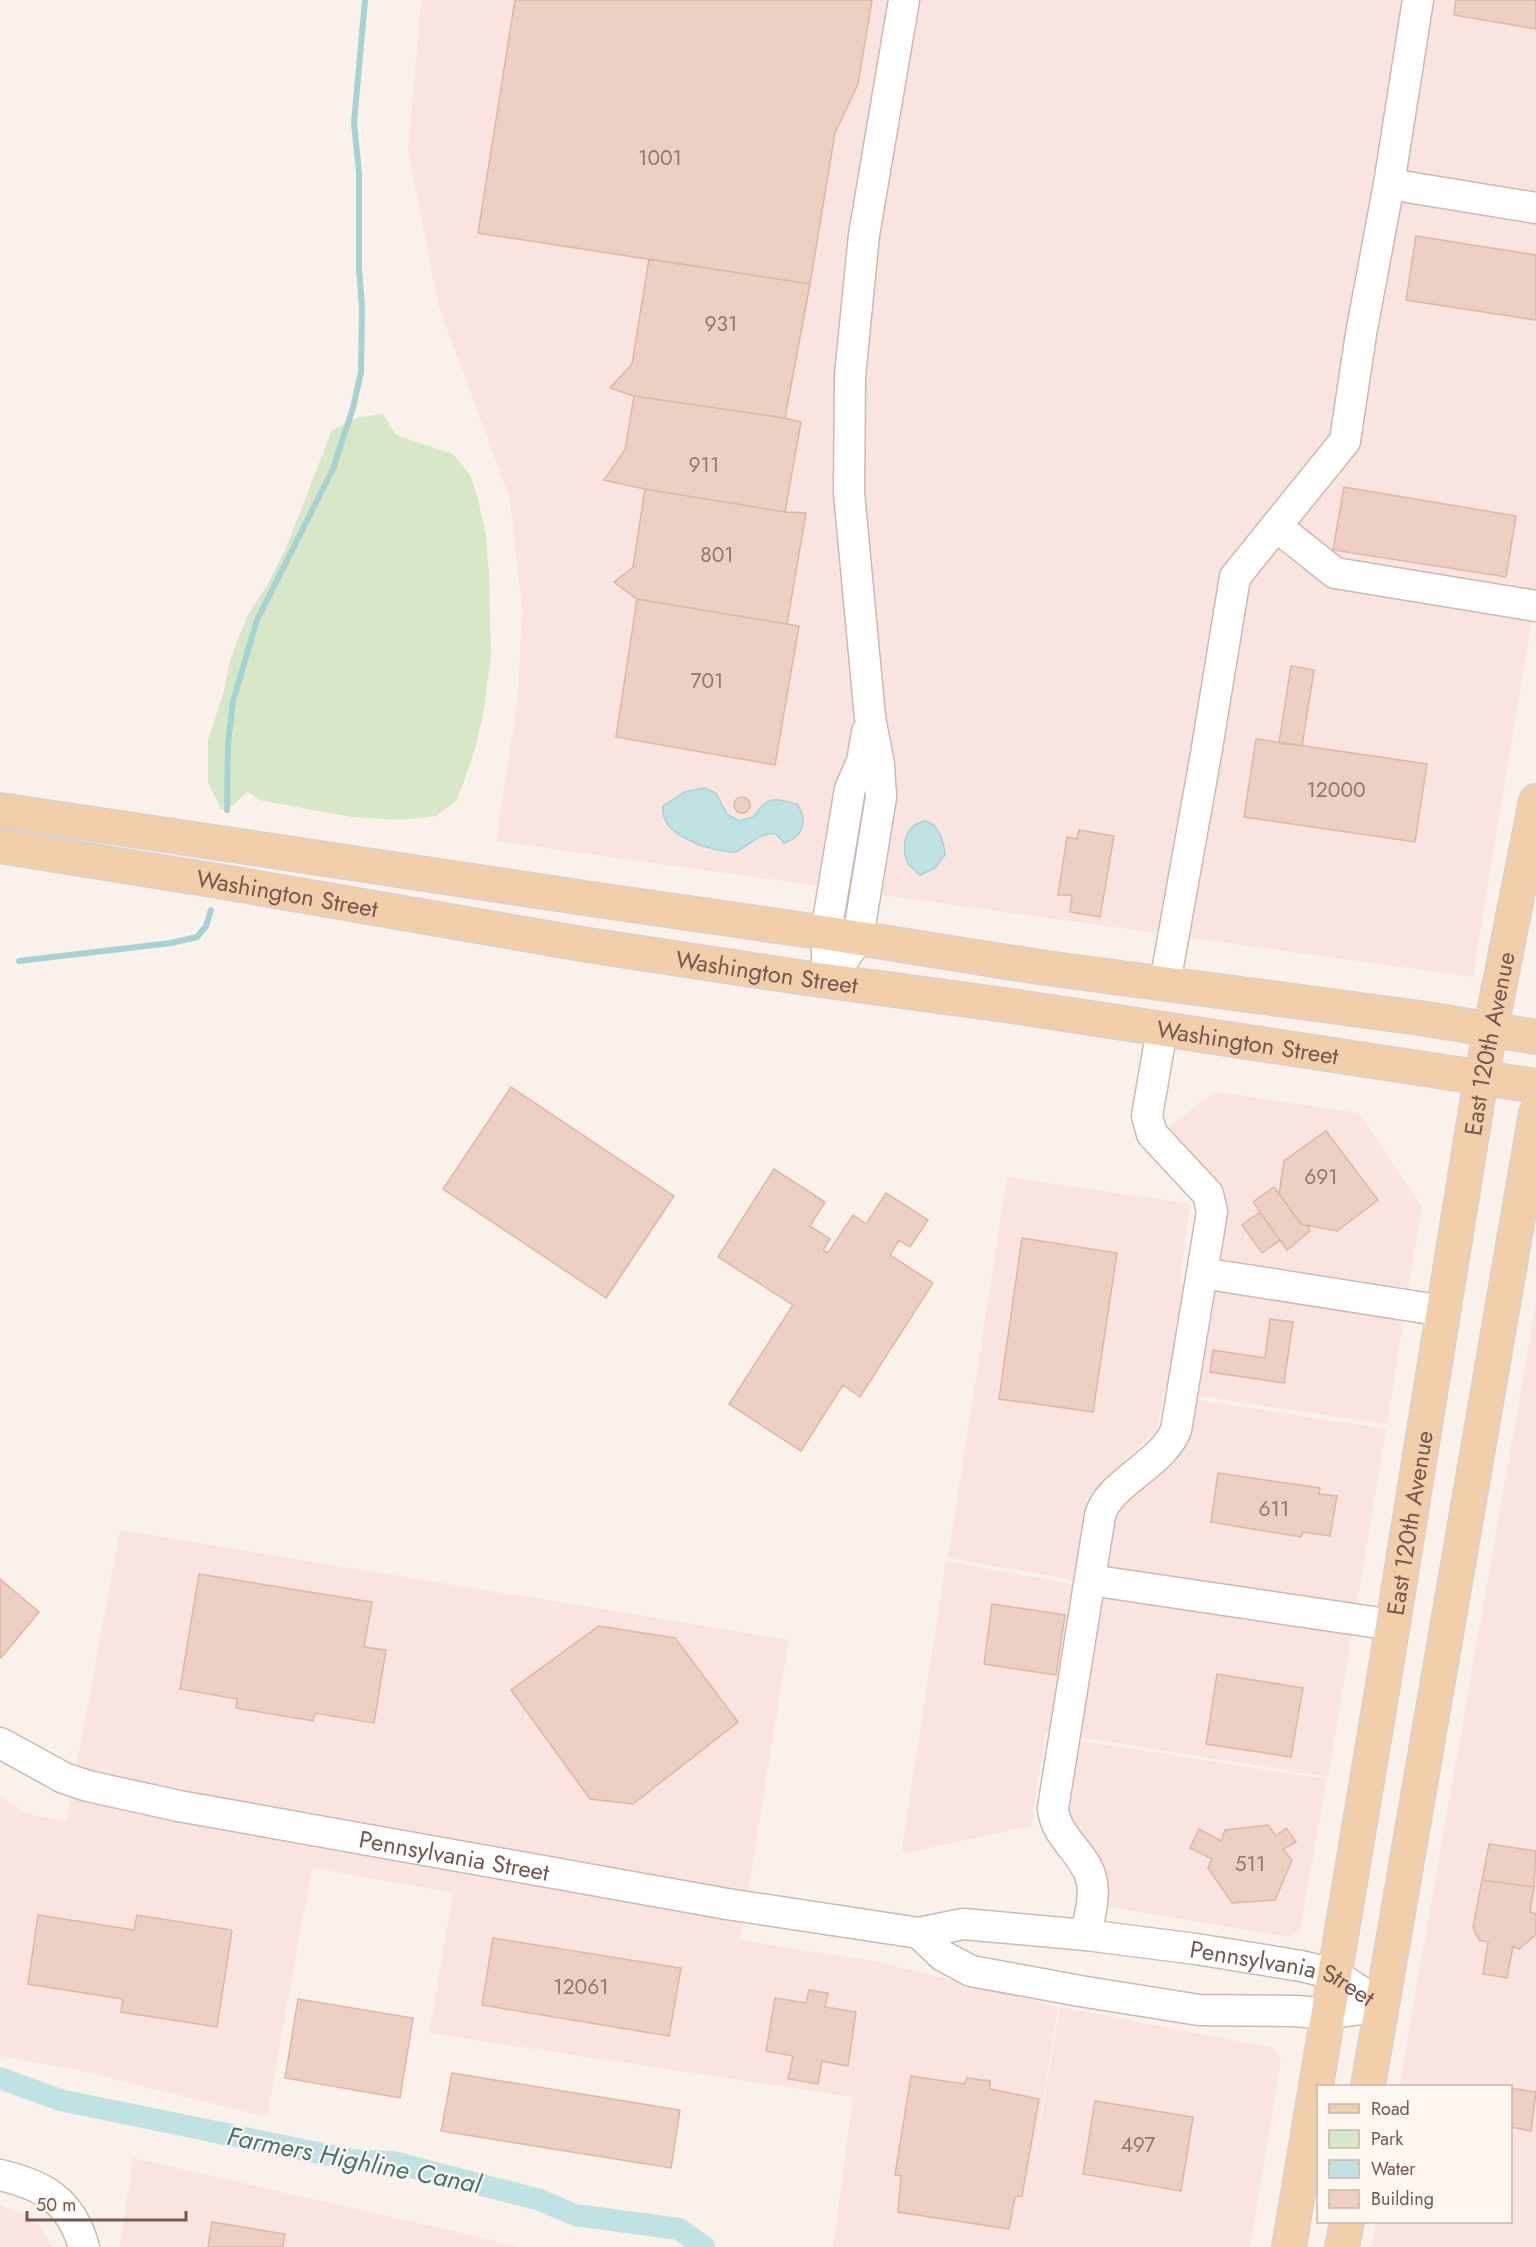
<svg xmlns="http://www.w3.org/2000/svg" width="1536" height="2247" font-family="Jost,sans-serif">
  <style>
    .commercial { fill: #f9e4df }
    .green { fill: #d9e7c9 }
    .water { fill: #c0e2e2; stroke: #a7d2d3; stroke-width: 1.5 }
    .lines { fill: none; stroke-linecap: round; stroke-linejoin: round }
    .stream { stroke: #a7d2d3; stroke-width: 6 }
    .canal { stroke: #c0e2e2; stroke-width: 22 }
    .building { fill: #edd0c4; stroke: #deb5a7; stroke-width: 1.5 }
    .minor-casing { stroke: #ccbab1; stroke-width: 33 }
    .major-casing { stroke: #d8d0ce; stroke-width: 36 }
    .minor { stroke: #fff; stroke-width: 30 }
    .major { stroke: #f2ceaa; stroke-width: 33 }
    .labels { text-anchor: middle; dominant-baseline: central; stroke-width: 4.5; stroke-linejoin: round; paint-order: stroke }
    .number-label { font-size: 21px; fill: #92766d }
    .street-label { font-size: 24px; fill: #735850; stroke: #fdf7f0 }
    .water-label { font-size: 26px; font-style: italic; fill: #457476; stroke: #fdf7f0 }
  </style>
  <rect width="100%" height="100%" fill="#faf2ea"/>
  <!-- commercial -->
  <path class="commercial" d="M421,0H1536V595L1473,977L496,841L518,696L522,609L510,499L438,304L408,151Z
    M1215,1092L1359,1113L1422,1208L1408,1288L1220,1259L1225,1209L1166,1129Z
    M1007,1177L1190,1204L1180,1283L1404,1318L1387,1424L1164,1391L1157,1430L1089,1496L1074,1580L948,1558Z
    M1536,1304V2247H1371L1376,2222H1510V2086H1399Z
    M1193,1399L1386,1429L1328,1777L1046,1732L1031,1826L901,1854L946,1561L1099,1589L1109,1515Z
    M120,1530L789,1640L740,1940L878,1962L1058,2007L1025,2214L1060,2007L1274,2048L1281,2060L1250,2247H833L853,2097L429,2033L453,1892L312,1868L267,2117L69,2068L0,2056V1796L24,1813L66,1822Z
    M1070,1739L1327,1779L1300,1931L1289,1937L1103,1906L1059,1811Z
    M133,2158L492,2240L517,2247H120Z
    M0,2205L27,2216L40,2226L52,2247H0Z"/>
  <!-- green -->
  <path class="green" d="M383,414L396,435L453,454L470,475L478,499L486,536L489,575L491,655L483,715L475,749L463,784L456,801L436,816L401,820L352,817L318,811L259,800L248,792L227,810L221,809L208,783V740L223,694L231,657L247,617L269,582L286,548L332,430L359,417Z"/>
  <!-- water -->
  <path class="water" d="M704,788L716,793L727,814L739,821L753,817C757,814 759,808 763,805C774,795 784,802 797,804C808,820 804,837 784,843L776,834C759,832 749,846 735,852C712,852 659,836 663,806L685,792Z
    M925,821C939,824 944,842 945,855L935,868L920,875L908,864C901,847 904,825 925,821Z"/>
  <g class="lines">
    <!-- stream -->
    <path class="stream" d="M227,810L228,744L233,701L257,620L333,469L353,408L361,372L362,309L359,268V173L354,123L365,0
      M19,961L171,943L197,937L206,926L211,910"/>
    <!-- canal -->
    <path class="canal" d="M0,2078L60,2100L352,2160L393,2162L540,2200L575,2215L679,2229L704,2247"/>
  </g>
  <!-- building -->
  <path class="building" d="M515,0H872L858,84L835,133L810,284L478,233Z
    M1456,0H1536V29L1454,15Z
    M1416,236L1536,255V320L1406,300Z
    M649,259L810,284L785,418L634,396L610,388L632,364Z
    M634,396L785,418L801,422L785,512L645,489L604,480L625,450Z
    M1344,487L1516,516L1506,577L1333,550Z
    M645,489L785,512L806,513L787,624L637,599L614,582L633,567Z
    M637,599L799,626L775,765L616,737Z
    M1291,666L1314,670L1302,746L1279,743Z
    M1256,739L1427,764L1415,842L1244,817Z
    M734 805a8 8 0 1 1 16 0a8 8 0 1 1-16 0Z
    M1079,830L1114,836L1100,917L1070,912L1072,895H1058L1067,837L1077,839Z
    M511,1087L674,1196L606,1298L443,1189Z
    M1326,1131L1378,1200L1337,1231L1301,1224L1279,1194L1284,1161Z
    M774,1169L825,1202L810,1226L830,1239L823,1250L828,1253L853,1215L866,1224L886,1193L928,1220L910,1247L899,1240L890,1255L933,1283L860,1397L843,1385L801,1451L729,1404L793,1305L718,1257Z
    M1274,1187L1301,1224L1307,1225L1310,1231L1287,1250L1253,1202Z
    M1260,1212L1280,1240L1262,1253L1242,1225Z
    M1022,1238L1117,1253L1093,1412L999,1399Z
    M1270,1319L1293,1322L1284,1383L1210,1372L1213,1350L1265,1358Z
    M1218,1473L1320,1488L1319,1494L1337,1496L1330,1536L1303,1532L1301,1537L1211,1522Z
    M199,1574L372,1602L364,1647L386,1650L374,1723L315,1713L313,1721L236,1708L237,1699L180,1689Z
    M0,1579L39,1612L1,1658L0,1657Z
    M992,1604L1065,1615L1056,1675L984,1664Z
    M599,1626L675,1638L738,1722L633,1804L590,1799L511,1690Z
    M1217,1674L1303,1688L1291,1757L1206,1744Z
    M1268,1825L1276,1836L1286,1828L1296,1842L1283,1849L1292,1860L1275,1900L1232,1903L1208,1868L1212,1859L1190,1848L1199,1829L1221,1841L1225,1830Z
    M1489,1844L1536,1851L1534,1887L1482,1880Z
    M1482,1880L1534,1887L1530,1912L1536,1914V1935L1519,1949L1513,1946L1507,1978L1483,1974L1488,1942L1479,1940L1473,1928Z
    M38,1915L134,1930L137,1915L232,1930L217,2027L121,2012L123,1999L28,1984Z
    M493,1938L681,1968L669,2036L482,2005Z
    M809,1990L828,1993L825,2007L856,2012L848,2066L822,2061L818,2084L788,2079L793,2056L766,2051L775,1998L806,2003Z
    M298,1999L413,2018L400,2098L285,2078Z
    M452,2073L680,2110L671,2168L441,2131Z
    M911,2076L964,2084L967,2078L990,2081V2089L1039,2099L1022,2196L1015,2197L1009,2229L898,2212L901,2176L895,2175Z
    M1510,2088L1536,2092L1531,2131L1510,2127Z
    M1095,2101L1193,2117L1181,2191L1083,2174Z
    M212,2222L285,2234L283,2247H208Z"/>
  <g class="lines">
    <defs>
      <g id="minor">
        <path d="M1389,184L1536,208"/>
        <path d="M1276,526L1335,573L1536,606"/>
        <path d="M827,958L826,933L850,789L862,762L867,732"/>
        <path d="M829,981L858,938L881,797L879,765L870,717L849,493L850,376L864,235L904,0"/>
        <path d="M1165,983L1206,754L1235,577L1345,441L1361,334L1389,184L1418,0"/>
        <path d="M1202,1273L1444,1311"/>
        <path d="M1090,1580L1393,1625"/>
        <path id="s1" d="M0,1743L64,1778L88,1786L179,1806L727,1904L919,1933L963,1924L1086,1935L1196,1949L1301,1966L1334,1974L1382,2006"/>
        <path d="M919,1933L943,1956L971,1971L1080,1991L1199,2010L1296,2011L1327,2014L1382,2006"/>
        <path d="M1086,1935C1089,1918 1096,1896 1091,1878C1084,1852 1055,1837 1053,1808L1100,1516C1107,1484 1162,1465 1176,1430L1212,1212L1208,1194L1152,1134L1147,1116L1162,1029"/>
        <path d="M0,2175C44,2185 71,2201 84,2247"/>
      </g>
      <g id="major">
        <path d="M0,810L598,900L826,933L1039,967L1420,1018L1536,1037"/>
        <path id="s2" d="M0,846L224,882L588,945L799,977L1012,1006L1536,1086"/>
        <path d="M1368,2086L1536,1113"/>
        <path id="s3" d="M1289,2247L1382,1691L1481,1078L1536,801"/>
        <path d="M1342,2247L1347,2222"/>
      </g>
    </defs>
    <!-- minor casing -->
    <use href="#minor" class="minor-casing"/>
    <!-- major casing -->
    <use href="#major" class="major-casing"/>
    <!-- minor -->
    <use href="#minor" class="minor"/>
    <!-- major -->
    <use href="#major" class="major"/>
  </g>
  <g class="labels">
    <!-- number labels -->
    <g class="number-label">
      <text x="660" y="158">1001</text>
      <text x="721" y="324">931</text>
      <text x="704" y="465">911</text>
      <text x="717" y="555">801</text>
      <text x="707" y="681">701</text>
      <text x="1336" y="790">12000</text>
      <text x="1321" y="1177">691</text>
      <text x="1274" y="1509">611</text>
      <text x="1250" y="1864">511</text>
      <text x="581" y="1987">12061</text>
      <text x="1138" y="2145">497</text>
    </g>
    <!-- street labels -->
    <g class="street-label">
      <text stroke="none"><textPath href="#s2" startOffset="291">Washington Street</textPath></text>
      <text stroke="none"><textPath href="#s2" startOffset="777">Washington Street</textPath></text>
      <text stroke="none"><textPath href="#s2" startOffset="1263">Washington Street</textPath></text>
      <text stroke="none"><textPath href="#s3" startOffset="1220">East 120th Avenue</textPath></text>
      <text stroke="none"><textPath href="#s3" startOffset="734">East 120th Avenue</textPath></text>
      <text stroke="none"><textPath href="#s1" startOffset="471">Pennsylvania Street</textPath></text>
      <text stroke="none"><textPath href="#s1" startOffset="1312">Pennsylvania Street</textPath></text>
    </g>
    <!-- water labels -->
    <g class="water-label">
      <text transform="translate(354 2160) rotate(11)">Farmers Highline Canal</text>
    </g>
  </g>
  <!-- legend -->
  <rect x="1317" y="2085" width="195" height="138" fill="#fdf7f0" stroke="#c6b7b0" stroke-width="1.5"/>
  <rect x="1329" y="2104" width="30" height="9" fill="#f2ceaa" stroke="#c6b7b0" stroke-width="1.5"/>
  <text x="1371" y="2115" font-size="18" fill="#735850">Road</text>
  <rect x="1329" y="2130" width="30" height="18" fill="#d9e7c9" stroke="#c6b7b0" stroke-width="1.5"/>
  <text x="1371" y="2145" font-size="18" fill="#735850">Park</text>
  <rect x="1329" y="2160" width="30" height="18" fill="#c0e2e2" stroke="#c6b7b0" stroke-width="1.5"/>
  <text x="1371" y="2175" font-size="18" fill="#735850">Water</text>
  <rect x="1329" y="2190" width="30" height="18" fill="#edd0c4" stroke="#c6b7b0" stroke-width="1.5"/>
  <text x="1371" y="2205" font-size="18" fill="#735850">Building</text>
  <!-- scale -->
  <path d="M27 2211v9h159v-9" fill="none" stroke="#735850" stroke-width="3"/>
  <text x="36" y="2211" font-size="18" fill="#735850" stroke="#fdf7f0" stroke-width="4.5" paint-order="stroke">50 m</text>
</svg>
